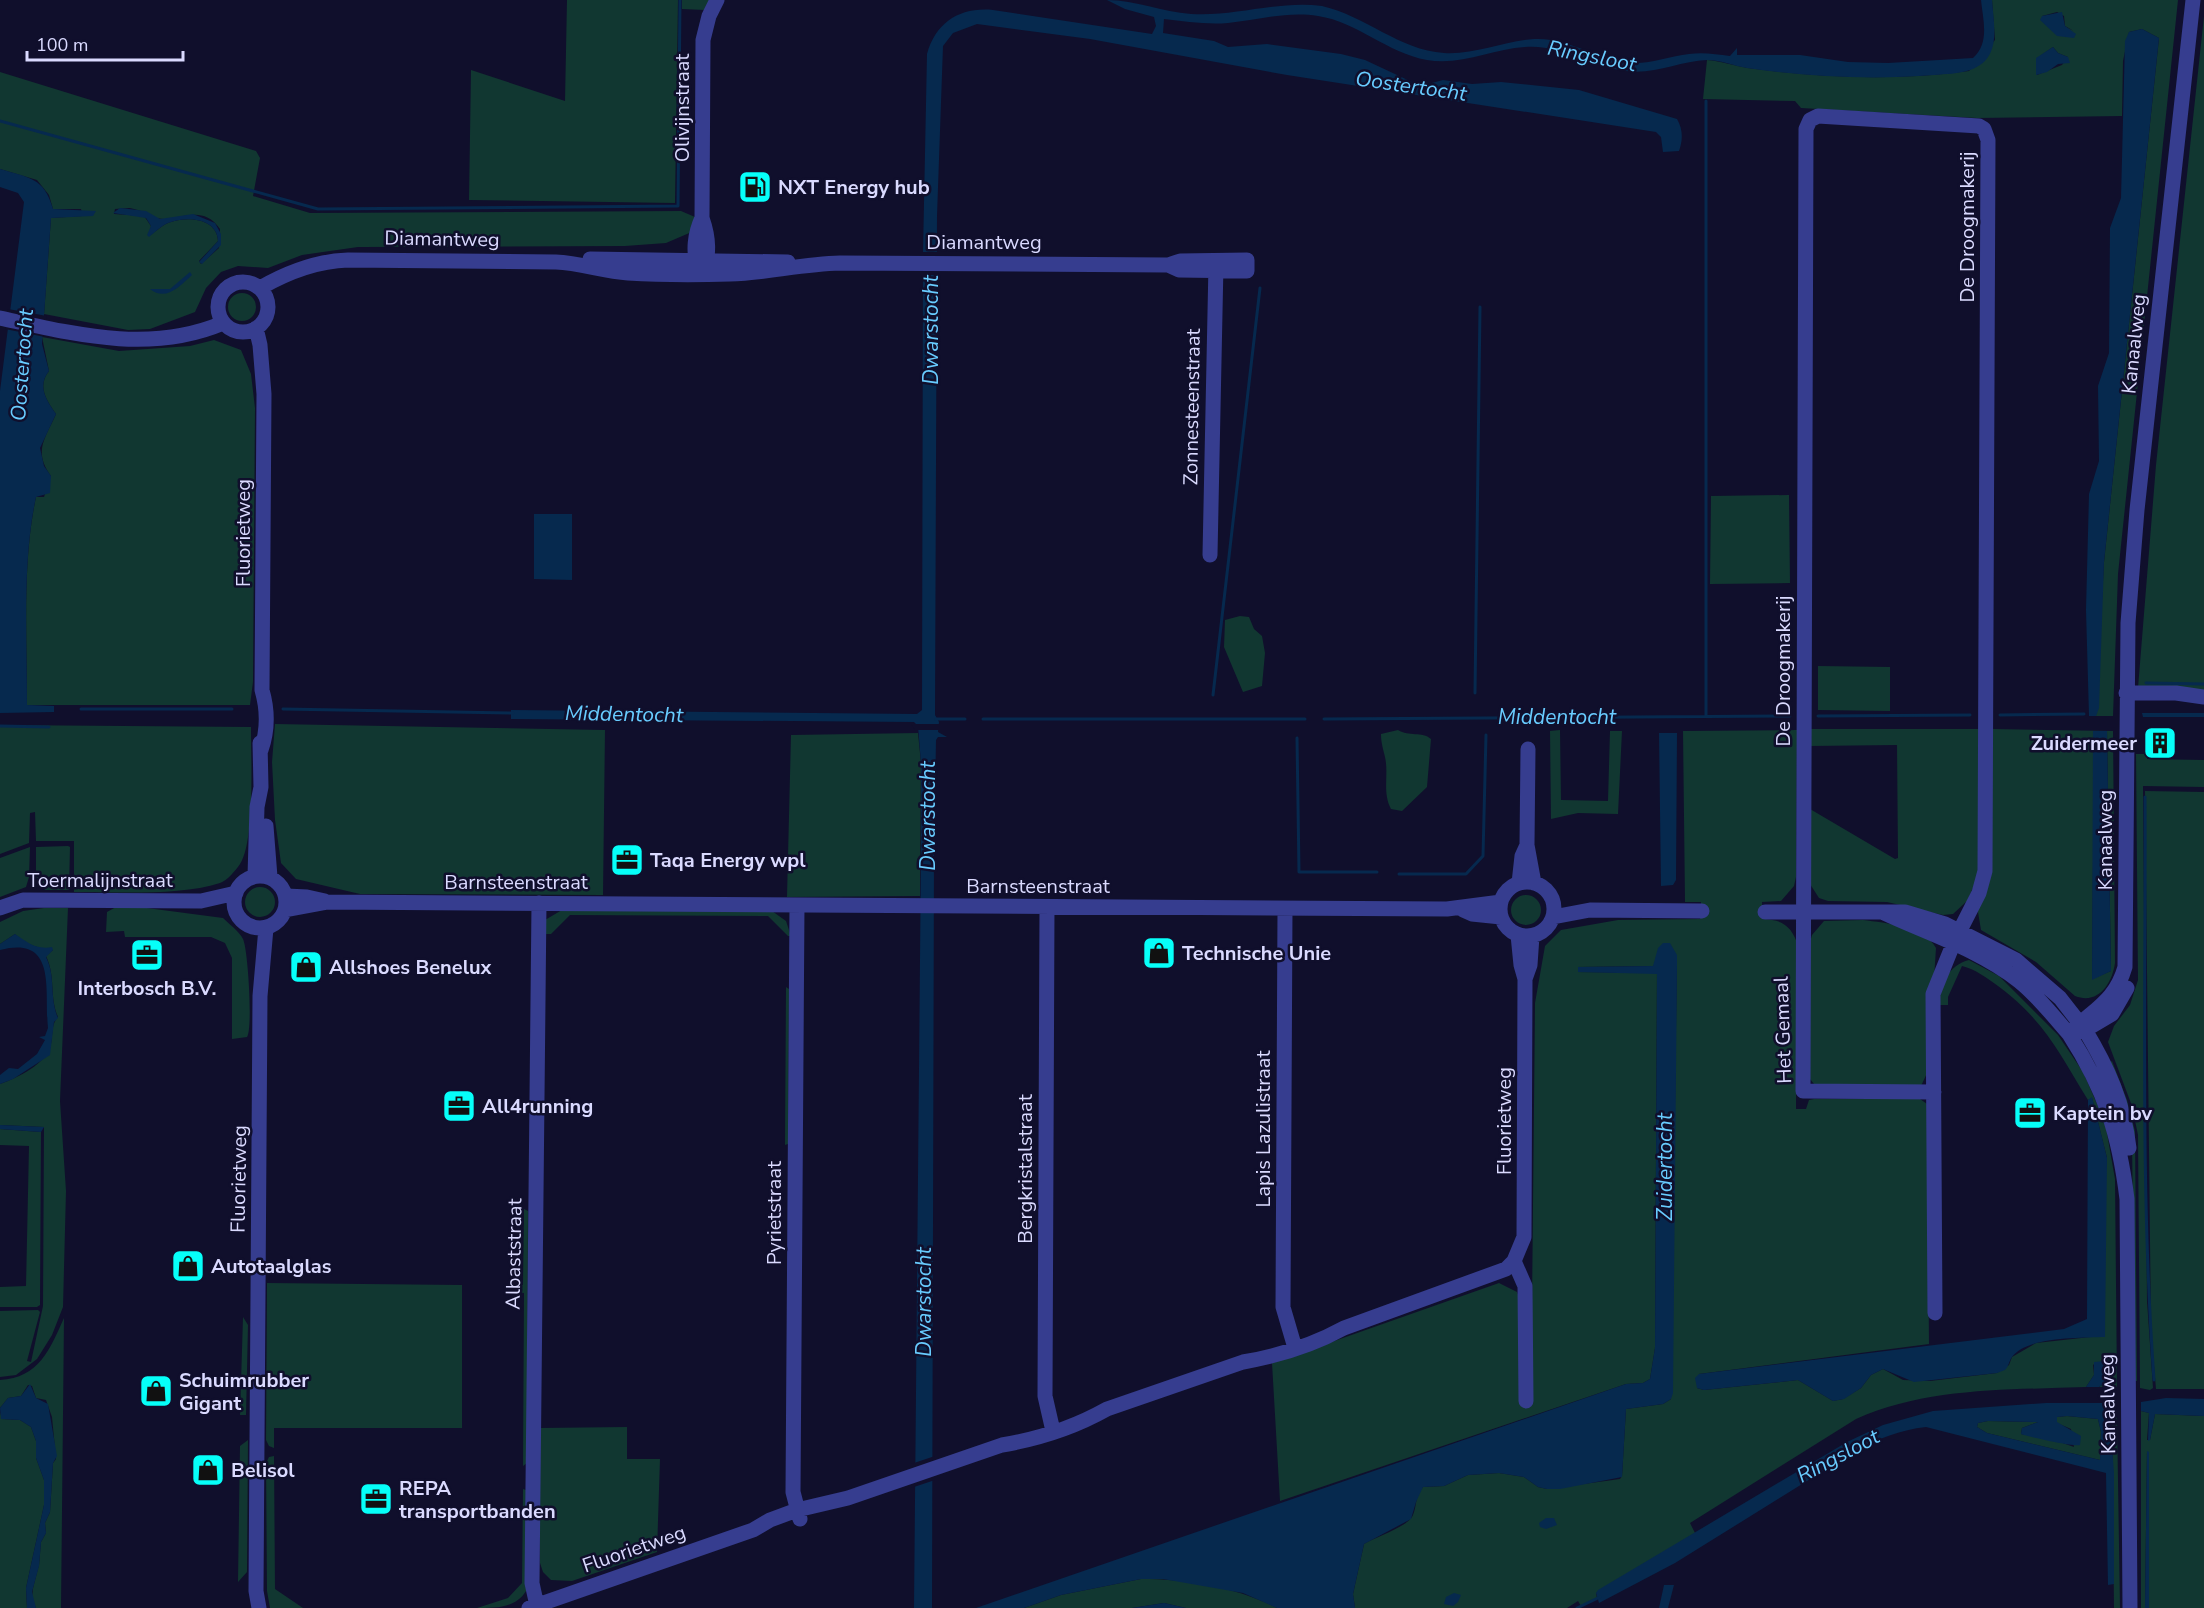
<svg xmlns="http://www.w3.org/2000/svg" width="2204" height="1608" font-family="'Nunito Sans',sans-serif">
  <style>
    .green { fill: #113731; fill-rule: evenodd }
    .water { fill: #06294e; fill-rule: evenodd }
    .pier { fill: #100f2c }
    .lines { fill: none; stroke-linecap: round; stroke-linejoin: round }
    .stream { stroke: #06294e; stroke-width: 3 }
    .minor { stroke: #363d8f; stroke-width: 15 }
    .labels { text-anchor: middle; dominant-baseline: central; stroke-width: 5; stroke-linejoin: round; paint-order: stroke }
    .street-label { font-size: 20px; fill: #dadaff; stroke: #100f2c }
    .poi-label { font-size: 20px; font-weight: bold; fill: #dadaff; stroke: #100f2c; text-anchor: start }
    .water-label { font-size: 21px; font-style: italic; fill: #68ccff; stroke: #100f2c }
  </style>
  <rect width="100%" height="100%" fill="#100f2c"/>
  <!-- green -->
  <path class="green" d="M567,0H678L675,203L469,200L471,70L565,101Z
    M682,0H710L705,10L682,9Z
    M1992,0H2178L2118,574L2113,716H2096L2104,562L2159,38L2142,29L2129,32L2123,61L2122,116L1977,118L1801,108L1795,101L1703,99L1707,60C1722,61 1734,66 1748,68C1821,78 1897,81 1969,71L1995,40ZM2057,12L2064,16L2065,26L2074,31L2042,16ZM2053,47L2058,53L2068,57L2062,65L2037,75L2040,56Z
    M2204,16V693L2138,688L2156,465Z
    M0,72L256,151L260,158L253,196L310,213L681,211L695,217L694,231L666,243L625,246L358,247L302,255L268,268L238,266L221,272L206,288L195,312L150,329L128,330L44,314L51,218L83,216L81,209H53L49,195L37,180L0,169ZM130,208C141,210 148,215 157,218C175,224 201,201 220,229L219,248L201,264L199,261L218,241C217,217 185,216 168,223C161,226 155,232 149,236L151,226L144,216L114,214L115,209Z
    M228 307a14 14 0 1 1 28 0a14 14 0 1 1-28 0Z
    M42,337L119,351L190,346L214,340L241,350L251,374L255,408L253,682L250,705H27C27,639 22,562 36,497H44L51,476C33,451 45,439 56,414C46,400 37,386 49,371Z
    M1789,495L1790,583L1710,584L1711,496Z
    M1240,616L1249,617L1254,629L1262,636L1265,653L1262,686L1243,692L1224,647L1225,620Z
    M1818,666L1890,667V711L1818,710Z
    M275,724L605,730L603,895L360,894L296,879L281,863L275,820L272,762Z
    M0,725L251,727C251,757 255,842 240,864C236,870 227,881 220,883C180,896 117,892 74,892V841H36L35,812L30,813L29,843L0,854Z
    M1810,729H1979L1978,877L1967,901L1953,914L1943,915L1887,902L1828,901L1819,898L1810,884V809L1895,859L1898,858L1897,745L1810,746Z
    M1992,729L2113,731L2115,963C2112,984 2098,1005 2075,996L2036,962L1981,930L1978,912ZM2107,732L2111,971L2092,979L2093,864Z
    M1398,730C1409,737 1422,731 1431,739L1427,787L1402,811L1391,809C1382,792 1389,775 1385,757C1383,748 1381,743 1381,734Z
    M1560,730L1561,800L1608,801L1610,731H1622L1618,814L1578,813L1551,819L1550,731Z
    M1797,730L1796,877L1794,886L1781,901L1762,902L1763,919C1779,920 1789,923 1796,940V1109H1806L1809,1100L1814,1099H1920L1927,1104L1929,1344L1699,1374L1697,1388L1704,1390L1798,1380L1833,1401L1843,1399L1861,1388L1871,1375L1883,1369L1903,1380L1930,1381L1997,1373L2009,1365L2012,1357L2036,1343L2090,1337L2107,1158L2092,1098L2088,1100C2059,1053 2045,1021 1998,986C1987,978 1975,969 1962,966L1948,997V1005H1939C1939,984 1949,965 1969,960L1999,976L2058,1035L2083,1072L2105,1122L2115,1179L2117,1387H2099L2107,1381L2093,1364L2094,1375L2086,1387C2009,1390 1928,1387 1856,1419L1690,1523L1695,1533L1596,1593L1597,1598L1581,1606L1578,1601L1567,1608H1355L1353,1594L1364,1544C1377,1536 1408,1527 1413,1515C1417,1505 1415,1495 1423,1487L1444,1486L1468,1475L1499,1473L1524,1477L1538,1487L1547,1489L1620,1479L1622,1476L1626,1409L1663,1404L1671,1399L1677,955L1657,961L1653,966L1578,967V972L1657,973L1655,1348L1650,1379L1643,1383L1626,1384L1280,1501L1272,1363L1499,1283L1517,1292L1521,1303L1531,1405L1535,1003L1545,946L1561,930L1618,920L1700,919L1701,902H1685L1683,731Z
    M918,733L921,763L920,896L787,897L791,735Z
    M2136,754H2147V759L2204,760V787L2143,786L2147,1301L2153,1388L2150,1390L2140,1388L2138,1135L2132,1106L2108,1042L2114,1026L2130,1005L2138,980Z
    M2145,791L2204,792V1389H2156L2151,1331Z
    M68,846L70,847L69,890H45L36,877V847Z
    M30,847L29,877L26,887L0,897V858Z
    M245 902a15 15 0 1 1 30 0a15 15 0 1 1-30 0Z
    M1511 910a15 15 0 1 1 30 0a15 15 0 1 1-30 0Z
    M116,907L147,908L223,918C229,924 239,931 243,939C248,949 253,1029 247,1037L232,1039V958L225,943L211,937H125L124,931L106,932L107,912Z
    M44,908H68L60,1101L66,1191L63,1307L52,1335L37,1359L16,1375L0,1377V1311L38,1310L40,1312L27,1361L31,1362L43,1306L44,1127L0,1125V1084C17,1078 47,1064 51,1044C53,1035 51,1024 58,1017C49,996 56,977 46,956L53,950C41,950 23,943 15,934L0,944V922L23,911Z
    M562,910L772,911L786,921L791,936H788L768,916L570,915L551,934H543L545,920Z
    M1863,920C1886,923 1924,926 1936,948L1928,1071L1921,1086L1814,1084L1810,1079L1809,945L1812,935L1824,921Z
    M786,987L789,989L788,1144L785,1145Z
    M2112,1061L2127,1100L2135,1131L2137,1381H2135L2132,1140L2108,1064Z
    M0,1129L41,1132L40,1305L37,1307H0V1287L26,1286L29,1146L0,1145Z
    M524,1209L528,1211L527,1463L523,1466L524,1293L515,1292V1285H523Z
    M267,1283L462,1285V1428H274V1448L269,1446L266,1440Z
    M243,1317L248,1325L246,1415H240Z
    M64,1318L61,1608H36L32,1598L33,1588L39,1565L41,1542L46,1533L45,1523L50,1512L53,1463L56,1459L52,1417L46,1400L36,1398L32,1386L28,1385L21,1396L8,1398L0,1408V1380C39,1378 50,1349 64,1318Z
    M2141,1411L2149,1413L2147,1440H2150L2155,1414L2204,1416V1608H2149L2147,1451L2145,1608H2141Z
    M0,1412L2,1419L20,1420L31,1427L36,1441V1458L44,1480V1505L26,1588L27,1608H0Z
    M2067,1416L2098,1419L2101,1432L2100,1460L1987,1433L1977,1427L1978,1423L1988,1421L2038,1422L2022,1428L2021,1434L2054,1440L2074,1447L2071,1429L2057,1423V1417Z
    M2112,1417H2117L2120,1608H2114Z
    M627,1427V1459H660L657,1552L572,1581L551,1580L543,1572L540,1563V1428Z
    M248,1440L247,1572L238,1582L240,1446Z
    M274,1456L275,1589L303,1608H270L267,1591L266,1463L269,1457Z
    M523,1489L526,1490V1591C516,1608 495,1608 477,1608L508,1598L522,1583Z
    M1141,1579C1187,1579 1236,1587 1277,1608H1186L1164,1603L1132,1608H1024L1061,1595Z"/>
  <!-- water -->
  <path class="water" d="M1107,0C1136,0 1162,12 1191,14C1235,17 1279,0 1322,6C1366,16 1399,50 1444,53C1474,55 1505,41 1534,39C1570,37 1600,62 1635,63C1653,63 1671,56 1689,54C1702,52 1716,54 1730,56L1737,48V55H1800L1848,62L1888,63L1973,58C1990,43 1983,20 1981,0H1992C1994,27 2002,59 1970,70C1959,74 1945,74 1934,75C1873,80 1808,77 1747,68C1734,66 1721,60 1707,60C1680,61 1654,75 1626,71C1592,67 1562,44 1525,47C1492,49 1461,66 1427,60C1387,53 1358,22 1318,16C1287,11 1258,20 1228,23C1206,25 1185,21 1164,19L1163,33L1214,41L1228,47L1267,44L1341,54L1365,60L1412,82L1428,84L1443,80L1472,84L1501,82L1579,90L1677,119C1683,129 1683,140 1679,151L1663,152L1661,137L1656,132L1287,75L1090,39L977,24L953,33L943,46L937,216L935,715L939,722L938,732L947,737H938L936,740L934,852L932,1608H914L921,852V763L918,726L914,722L511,719V710L917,714L922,710L923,252L927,54C936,22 960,7 993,10L1152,34L1156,26L1154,17L1125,9Z
    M2062,12L2065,26L2076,34L2074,38L2057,36L2040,20L2042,16Z
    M2142,29L2159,38L2104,562L2099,708L2096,716H2089L2086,610L2089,494L2099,461L2098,386L2109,353L2110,228L2121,198L2125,41L2129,32Z
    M2053,47L2058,53L2068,57L2070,63L2058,64L2047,72L2036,75V58Z
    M0,169C29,178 44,177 53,209L96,211L93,216L51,218L42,344L49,371C37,386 46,400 56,414L40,448L44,466L51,476L50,493L36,497C22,561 27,639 27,705L54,706V712L0,713V391L24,202L18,193L0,187Z
    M120,208L146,211L160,219L193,214L215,223L221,234V245L202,264L199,262L218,241C217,217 185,216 168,223C161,226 155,232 149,237L147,235L151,226L146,218L113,213Z
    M190,272L192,275C180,286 166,302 150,289H170Z
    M534,514H572V580L534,579Z
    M2142,713H2204V717H2143Z
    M2093,731H2107L2111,971L2092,980Z
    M1659,733H1677L1676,880L1673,885L1661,886Z
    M15,934C27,942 36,950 52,947L53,950L46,957C56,977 49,996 58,1018L54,1022L50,1055L13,1079L0,1084V1075L9,1068L18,1069L37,1054L45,1040L39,1037L45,1036L48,1028C44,991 58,935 0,950V944Z
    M1663,943H1670L1677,955V966L1673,1393L1671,1399L1663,1404L1626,1409L1622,1477L1560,1489H1547L1538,1487L1524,1477L1499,1473L1468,1475L1444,1486L1423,1487L1416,1502L1411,1519L1364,1544L1353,1594L1355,1608H1277L1243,1593L1163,1579H1141L1061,1595L1024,1608H976L1626,1384L1643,1383L1650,1379L1655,1348L1657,974L1578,972V967L1653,966L1658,948Z
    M2092,1097L2107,1158L2105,1337C2081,1338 2028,1336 2012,1357C2009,1361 2009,1366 2005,1370L1997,1373L1914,1382L1883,1369L1871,1375L1861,1388L1844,1399L1833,1401L1798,1380L1704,1390L1697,1388L1695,1378L1699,1374L2064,1329L2087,1319L2088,1100Z
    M0,1125L44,1127L41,1132L0,1129Z
    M2105,1361L2107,1362V1381L2099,1387H2086L2094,1375V1362Z
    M30,1384L36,1398L48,1404L57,1456L53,1463L50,1512L45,1523L46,1533L41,1542L39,1566L32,1592L36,1608H27L26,1588L44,1505V1480L36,1458V1441L31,1427L20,1420L1,1419L0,1408L8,1398L21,1396Z
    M2166,1398L2204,1399V1416L2155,1414L2150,1440L2148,1441L2149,1413L2141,1411V1402Z
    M2046,1403H2116V1411L2111,1413L2110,1419L2114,1473V1584L2108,1585L2106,1473L1926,1427C1900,1430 1880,1438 1857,1450L1675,1563L1599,1603L1596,1593L1598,1590L1847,1442L1883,1425L1933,1411ZM2067,1416L2098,1419L2101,1432L2100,1460L1987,1433L1977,1427L1978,1423L1988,1421L2038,1422L2022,1428L2021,1434C2030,1437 2073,1447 2080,1445L2081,1436L2057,1422V1417Z
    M2147,1451L2149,1452V1608H2145Z
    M1546,1518H1554L1557,1525L1546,1529L1540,1527L1539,1523Z
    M1664,1585H1674L1668,1608H1659Z
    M1454,1593L1461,1595L1458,1602L1453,1606L1444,1604L1446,1597Z
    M1164,1603L1186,1608H1132Z"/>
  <!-- pier -->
  <path class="pier" d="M920,252H941V275H920Z
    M8,309L47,316L45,337L5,329Z
    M911,724H941V730H915Z
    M935,1456V1480L911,1488V1464Z"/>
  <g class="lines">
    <!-- stream -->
    <path class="stream" d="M0,121L318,209L678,206L680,0
      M2146,683L2204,684
      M1475,693L1480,307
      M1213,695L1260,288
      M81,709H232
      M283,709L513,713
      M2000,715L2084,714
      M1706,716V101
      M1818,716L1970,715
      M936,719H965
      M983,719H1305
      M1324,719L1790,716
      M0,726L49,727
      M1297,738L1299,872H1377
      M2145,797C2146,991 2140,1186 2154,1380
      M1399,874H1466L1483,856L1486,735
      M1577,1608L1600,1597"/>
    <!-- minor -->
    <path class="minor" d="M590,259L788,262
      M699,268C692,253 695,233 702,218
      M702,274C710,255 709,238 702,218L703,40L709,16L717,0
      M218 307a25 25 0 1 1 50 0a25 25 0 1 1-50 0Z
      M260,288C286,273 317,261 348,260L556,262C580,263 603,271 628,273C661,275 696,275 730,274C767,273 801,264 840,263L1168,265L1180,261L1247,260V271L1179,270L1168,265
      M0,318C74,334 150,354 223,323
      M256,328L260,345L264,394L262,690C268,711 268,730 261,750
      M1210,555L1216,264
      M2126,693H2176L2204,697
      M266,826L270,877
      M1527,845L1534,883
      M234 902a26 26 0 1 1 52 0a26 26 0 1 1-52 0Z
      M255,876L257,807L261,787L260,743
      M1500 909a27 27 0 1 1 54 0a27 27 0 1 1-54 0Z
      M1519,883L1522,856L1527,845L1528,749
      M286,896L307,897L325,901
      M797,905L793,1492L800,1519
      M1047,907L1045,1396L1053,1431
      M0,908L23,900L201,901L236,893
      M1285,909L1283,1307L1295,1348
      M285,910L328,902L1447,909L1501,902
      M1463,910L1472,914L1501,917
      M1765,912H1905L1945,924L2016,960L2060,998L2085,1030L2069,1034C2053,1016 2038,996 2019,981C1978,949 1929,934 1884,913
      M1553,917L1590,910L1702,911
      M1518,935L1521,965L1525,979
      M2127,988L2112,1014L2085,1030C2108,1068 2124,1104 2129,1148
      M1934,1092L1803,1091L1806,129L1810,120L1818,116L1979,126L1984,129L1988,140L1985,871L1979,893L1954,942L1933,994L1935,1313
      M1514,1261L1525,1286L1526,1401
      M537,1606L532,1583L539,903
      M259,1608L256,1591L260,996L266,928
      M529,1608L753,1530L770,1520L797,1510L848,1498L1002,1445C1038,1439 1075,1427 1107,1409L1243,1362C1278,1356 1313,1345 1344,1328L1506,1269L1514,1261L1524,1237L1525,979L1530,965L1532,936
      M2130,1608L2127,1199C2119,1134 2105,1090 2069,1034C2093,1009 2115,1002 2125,967L2128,623L2137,510L2193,0"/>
  </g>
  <!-- icons -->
  <defs>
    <symbol id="fuel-square" viewBox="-11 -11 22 22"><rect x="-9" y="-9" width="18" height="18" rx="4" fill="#06fff9" stroke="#100f2c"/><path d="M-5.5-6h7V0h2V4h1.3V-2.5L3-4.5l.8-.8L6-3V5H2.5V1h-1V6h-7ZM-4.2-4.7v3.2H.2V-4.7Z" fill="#111"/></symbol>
    <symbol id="building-square" viewBox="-11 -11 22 22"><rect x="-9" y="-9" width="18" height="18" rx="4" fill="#06fff9" stroke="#100f2c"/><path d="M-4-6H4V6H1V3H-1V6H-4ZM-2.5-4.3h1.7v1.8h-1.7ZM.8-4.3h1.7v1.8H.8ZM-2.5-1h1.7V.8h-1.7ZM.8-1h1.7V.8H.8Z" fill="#111"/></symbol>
    <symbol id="office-square" viewBox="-11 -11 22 22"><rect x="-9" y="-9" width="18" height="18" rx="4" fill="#06fff9" stroke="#100f2c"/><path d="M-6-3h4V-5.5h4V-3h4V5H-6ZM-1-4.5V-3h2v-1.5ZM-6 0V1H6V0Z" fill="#111"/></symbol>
    <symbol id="shop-square" viewBox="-11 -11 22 22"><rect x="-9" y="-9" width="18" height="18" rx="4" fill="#06fff9" stroke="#100f2c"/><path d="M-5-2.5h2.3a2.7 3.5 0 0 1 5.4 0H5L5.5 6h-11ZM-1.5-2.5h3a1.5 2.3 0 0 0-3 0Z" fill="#111"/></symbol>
  </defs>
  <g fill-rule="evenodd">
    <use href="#fuel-square" x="736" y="168" width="38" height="38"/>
    <use href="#building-square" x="2141" y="724" width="38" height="38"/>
    <use href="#office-square" x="608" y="841" width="38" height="38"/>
    <use href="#shop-square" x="1140" y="934" width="38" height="38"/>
    <use href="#office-square" x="128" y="936" width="38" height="38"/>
    <use href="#shop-square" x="287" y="948" width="38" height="38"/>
    <use href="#office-square" x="440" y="1087" width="38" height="38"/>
    <use href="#office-square" x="2011" y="1094" width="38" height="38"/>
    <use href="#shop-square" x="169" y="1247" width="38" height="38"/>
    <use href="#shop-square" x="137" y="1372" width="38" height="38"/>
    <use href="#shop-square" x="189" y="1451" width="38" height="38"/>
    <use href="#office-square" x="357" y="1480" width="38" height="38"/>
  </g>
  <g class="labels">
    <!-- street labels -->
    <g class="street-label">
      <text transform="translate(682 108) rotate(-90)">Olivijnstraat</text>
      <text transform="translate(1967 227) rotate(-90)">De Droogmakerij</text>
      <text transform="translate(442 239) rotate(1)">Diamantweg</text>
      <text x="984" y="242">Diamantweg</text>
      <text transform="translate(2134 344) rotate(-84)">Kanaalweg</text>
      <text transform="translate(1192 407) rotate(-89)">Zonnesteenstraat</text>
      <text transform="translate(243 533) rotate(-90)">Fluorietweg</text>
      <text transform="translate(1783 671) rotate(-90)">De Droogmakerij</text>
      <text transform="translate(2105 840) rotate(-90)">Kanaalweg</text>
      <text x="100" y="880">Toermalijnstraat</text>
      <text x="516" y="882">Barnsteenstraat</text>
      <text x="1038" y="886">Barnsteenstraat</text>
      <text transform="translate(1783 1030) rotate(-92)">Het Gemaal</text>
      <text transform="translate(1504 1121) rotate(-90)">Fluorietweg</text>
      <text transform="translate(1263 1129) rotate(-90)">Lapis Lazulistraat</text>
      <text transform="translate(1025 1169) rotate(-90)">Bergkristalstraat</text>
      <text transform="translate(239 1179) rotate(-89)">Fluorietweg</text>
      <text transform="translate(774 1213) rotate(-90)">Pyrietstraat</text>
      <text transform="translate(514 1254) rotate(-89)">Albaststraat</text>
      <text transform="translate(2108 1404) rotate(-91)">Kanaalweg</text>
      <text transform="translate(634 1549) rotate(-19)">Fluorietweg</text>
    </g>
    <!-- poi labels -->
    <g class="poi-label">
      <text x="778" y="187">NXT Energy hub</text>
      <text x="2137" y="743" text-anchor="end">Zuidermeer</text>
      <text x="650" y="860">Taqa Energy wpl</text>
      <text x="1182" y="953">Technische Unie</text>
      <text x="329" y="967">Allshoes Benelux</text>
      <text x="147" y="988" text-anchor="middle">Interbosch B.V.</text>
      <text x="482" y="1106">All4running</text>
      <text x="2053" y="1113">Kaptein bv</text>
      <text x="211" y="1266">Autotaalglas</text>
      <text x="179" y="1380">Schuimrubber<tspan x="179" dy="23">Gigant</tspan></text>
      <text x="231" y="1470">Belisol</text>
      <text x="399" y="1488">REPA<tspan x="399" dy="23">transportbanden</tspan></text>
    </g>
    <!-- water labels -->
    <g class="water-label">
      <text transform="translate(1592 56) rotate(11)">Ringsloot</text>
      <text transform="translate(1411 86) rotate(8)">Oostertocht</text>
      <text transform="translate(931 330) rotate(-90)">Dwarstocht</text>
      <text transform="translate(22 365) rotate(-86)">Oostertocht</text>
      <text transform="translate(624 714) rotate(1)">Middentocht</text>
      <text x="1557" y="717">Middentocht</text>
      <text transform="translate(928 816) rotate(-90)">Dwarstocht</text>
      <text transform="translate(1665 1167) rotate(-90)">Zuidertocht</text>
      <text transform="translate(924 1302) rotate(-90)">Dwarstocht</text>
      <text transform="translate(1838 1456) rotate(-28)">Ringsloot</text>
    </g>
  </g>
  <!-- scale -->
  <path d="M27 51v9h156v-9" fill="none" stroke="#dadaff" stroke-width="3"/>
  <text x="36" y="51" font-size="18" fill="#dadaff" stroke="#100f2c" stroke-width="4.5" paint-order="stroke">100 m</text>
</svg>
